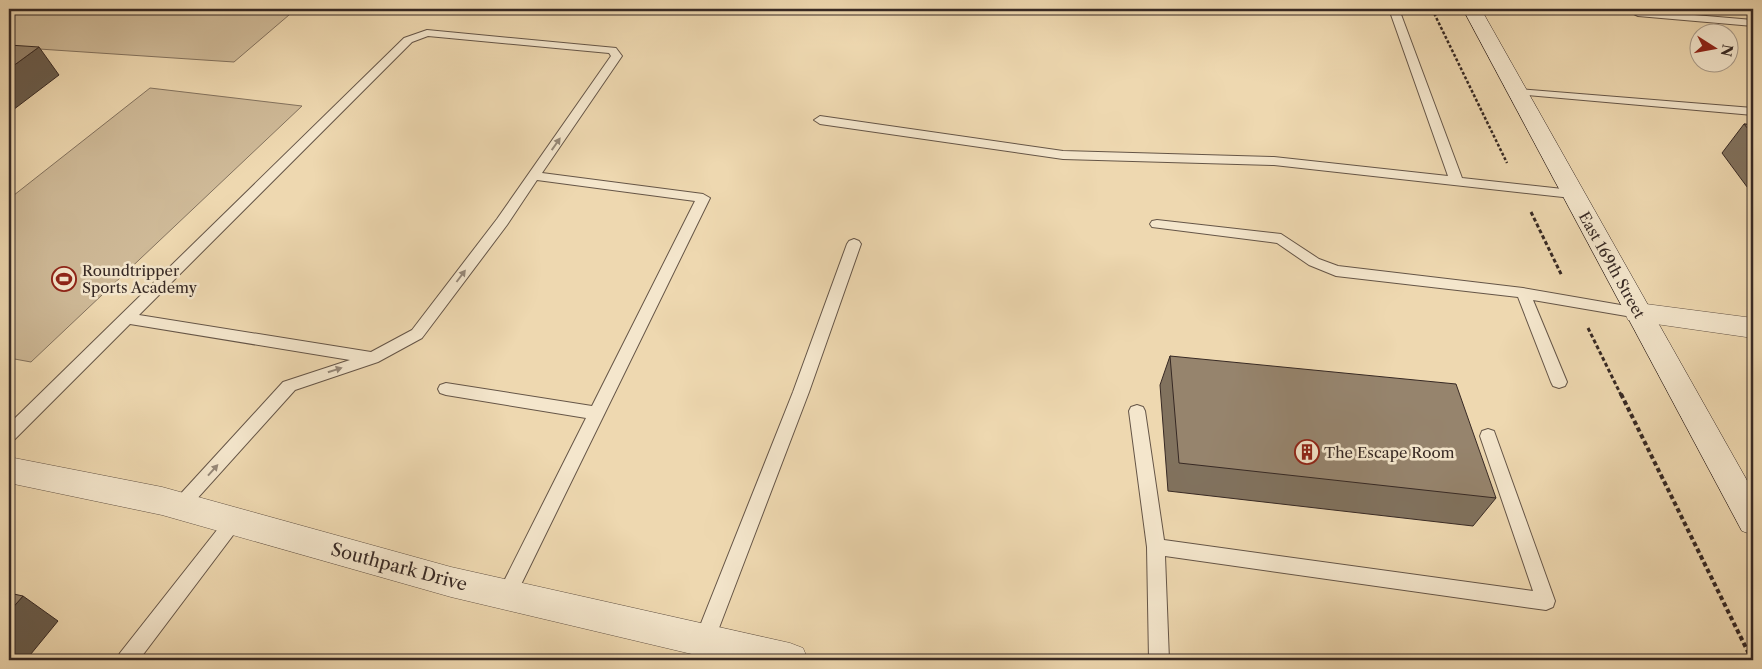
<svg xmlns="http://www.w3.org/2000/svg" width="1762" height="669" font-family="'Libre Caslon Text',serif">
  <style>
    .green { fill: #cfba98; stroke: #83725e }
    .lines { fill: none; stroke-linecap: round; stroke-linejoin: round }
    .lane-casing { stroke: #655547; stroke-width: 2 }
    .street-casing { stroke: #655547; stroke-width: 1 }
    .secondary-casing { stroke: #372924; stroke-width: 1 }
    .path-far2 { stroke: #372924; stroke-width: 2.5; stroke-dasharray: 3 2; stroke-linecap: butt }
    .path-far1 { stroke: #372924; stroke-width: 3; stroke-dasharray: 4 2.5; stroke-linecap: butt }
    .path { stroke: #372924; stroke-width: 4; stroke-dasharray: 4.5 3; stroke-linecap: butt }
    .lane { fill: #f4e6cc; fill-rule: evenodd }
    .street { fill: #f4e6cc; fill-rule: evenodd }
    .secondary { fill: #f4e6cc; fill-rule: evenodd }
    .wall { fill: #81725e; stroke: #372924 }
    .shaded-wall { fill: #695c4c; stroke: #372924 }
    .building { fill: #96846d; stroke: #372924 }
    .oneway { fill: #968878 }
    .labels { text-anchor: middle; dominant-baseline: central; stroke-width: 5; stroke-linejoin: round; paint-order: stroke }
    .street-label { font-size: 15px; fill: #372924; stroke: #f4e6cc }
    .poi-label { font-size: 15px; fill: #372924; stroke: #f4e6cc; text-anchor: start }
    .near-street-label { font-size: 18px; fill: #372924; stroke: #f4e6cc }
  </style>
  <rect width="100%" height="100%" fill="#eed8b0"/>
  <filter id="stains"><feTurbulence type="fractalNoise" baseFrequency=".004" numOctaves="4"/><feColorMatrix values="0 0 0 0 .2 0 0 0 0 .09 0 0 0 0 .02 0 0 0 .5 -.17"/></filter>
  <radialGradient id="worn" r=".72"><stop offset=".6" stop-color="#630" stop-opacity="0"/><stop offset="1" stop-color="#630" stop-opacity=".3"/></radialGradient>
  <!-- green -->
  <path class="green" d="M11,9H296L234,62L9,47V10Z
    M150,88L302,106L31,362L9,358V199Z"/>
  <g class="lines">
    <defs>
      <path id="lane" d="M1389,9H1399L1462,178L1572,190L1578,194L1577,197L1572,198L1274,165L1063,159L820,124L814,120L820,116L1063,151L1274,157L1448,176Z
        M1624,9L1753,20V26L1638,16Z
        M427,30L616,48L622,56L542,173L703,194L710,198L513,601L506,604L499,601L497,595L586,418L446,395L440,393L438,389L440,385L446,383L592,406L695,201L537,180L507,225L422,338L378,362L295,390L186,511L180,513L174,511L171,506L174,501L283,382L350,360L130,324L15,439L9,441V424L404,38ZM428,36L609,53L611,56L497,219L412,330L371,352L139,315L412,42Z
        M1519,89L1753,108V115L1515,94L1513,92L1515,90Z
        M1157,220L1281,234L1319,259L1338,266L1523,288L1638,308L1643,309L1645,313L1643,317L1638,318L1533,300L1567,382L1565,386L1559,388L1553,386L1551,382L1518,297L1336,276L1309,265L1277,243L1152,227L1150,224L1152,221Z
        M854,239L859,241L861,244L809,392L714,641L711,648L704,650L697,648L694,641L793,392L847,244L849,241Z
        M1137,405L1143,407L1145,411L1164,540L1533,591L1480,436L1482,431L1488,429L1494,431L1555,601L1553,607L1546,610L1165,556L1169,660H1149L1147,547L1129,411L1131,407Z
        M234,513L240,516L243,521L240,526L139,660H117L120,653L228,516Z"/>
      <path id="street" d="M1638,303L1753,318V338L1628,320L1625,313L1628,306Z
        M9,457L162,487L451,567L790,643L803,648L808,660H717L451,597L162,515L9,483Z"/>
      <path id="secondary" d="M1463,9H1481L1753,491V535L1742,531Z"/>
    </defs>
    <!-- lane casing -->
    <use href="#lane" class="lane-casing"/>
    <!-- street casing -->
    <use href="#street" class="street-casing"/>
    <!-- secondary casing -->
    <use href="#secondary" class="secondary-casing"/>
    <!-- path-far2 -->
    <path class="path-far2" d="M1432,9L1507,163"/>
    <!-- path-far1 -->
    <path class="path-far1" d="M1531,212L1562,276
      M1588,328L1621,395"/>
    <!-- path -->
    <path class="path" d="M1621,394L1752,660"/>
    <!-- lane -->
    <use href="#lane" class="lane"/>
    <!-- street -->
    <use href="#street" class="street"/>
    <!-- secondary -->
    <use href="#secondary" class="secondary"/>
  </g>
  <!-- wall -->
  <path class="wall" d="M1744,124L1753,125V195L1722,153Z
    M1170,356L1496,498L1473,526L1168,491L1160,385Z"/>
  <!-- shaded-wall -->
  <path class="shaded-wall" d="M39,47L59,75L9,113V69Z
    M23,596L58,621L26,660H9V612Z"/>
  <!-- building -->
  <path class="building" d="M9,45L39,47L9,69Z
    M1744,124L1753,125V135Z
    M1170,356L1456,384L1496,498L1179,463Z
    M9,593L23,596L9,612Z"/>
  <!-- one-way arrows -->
  <defs><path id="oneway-solid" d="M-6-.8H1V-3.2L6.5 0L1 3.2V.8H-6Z" transform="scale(1.25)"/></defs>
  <g class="oneway">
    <use href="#oneway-solid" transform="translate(556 144) rotate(-55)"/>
    <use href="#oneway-solid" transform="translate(461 276) rotate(-53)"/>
    <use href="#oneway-solid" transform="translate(335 370) rotate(-18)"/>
    <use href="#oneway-solid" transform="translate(213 470) rotate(-48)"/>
  </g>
  <!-- icons -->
  <defs>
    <symbol id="stadium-ring" viewBox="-11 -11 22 22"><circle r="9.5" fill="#f4e6cc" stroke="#8f2418" stroke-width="1.5"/><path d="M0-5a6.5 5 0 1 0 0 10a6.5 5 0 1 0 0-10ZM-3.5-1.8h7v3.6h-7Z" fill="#8f2418"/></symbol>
    <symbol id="building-ring" viewBox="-11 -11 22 22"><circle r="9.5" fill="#f4e6cc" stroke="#8f2418" stroke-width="1.5"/><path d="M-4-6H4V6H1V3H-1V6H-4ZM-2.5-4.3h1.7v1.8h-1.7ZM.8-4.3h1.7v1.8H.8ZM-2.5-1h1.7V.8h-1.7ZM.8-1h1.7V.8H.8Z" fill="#8f2418"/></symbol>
  </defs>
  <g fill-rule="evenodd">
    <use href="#stadium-ring" x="50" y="265" width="28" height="28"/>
    <use href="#building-ring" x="1293" y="438" width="28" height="28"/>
  </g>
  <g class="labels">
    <!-- street labels -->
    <g class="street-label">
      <text transform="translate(1612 265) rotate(61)">East 169th Street</text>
    </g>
    <!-- poi labels -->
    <g class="poi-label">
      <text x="82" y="270">Roundtripper<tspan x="82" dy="17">Sports Academy</tspan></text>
      <text x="1324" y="452">The Escape Room</text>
    </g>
    <!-- near-street labels -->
    <g class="near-street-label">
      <text transform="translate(399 567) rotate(15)">Southpark Drive</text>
    </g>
  </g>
  <!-- margin -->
  <rect width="1762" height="669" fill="none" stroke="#eed8b0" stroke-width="30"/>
  <rect x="10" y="10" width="1742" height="649" fill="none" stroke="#372924" stroke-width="2.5"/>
  <rect x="15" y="15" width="1732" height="639" fill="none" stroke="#372924"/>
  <!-- north arrow -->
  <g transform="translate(1714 48) rotate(101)"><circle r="24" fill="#f4e6cc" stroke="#a89a89"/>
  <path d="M0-4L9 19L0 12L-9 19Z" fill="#8f2418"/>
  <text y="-8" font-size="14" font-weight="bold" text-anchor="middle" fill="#372924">N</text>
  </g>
  <rect width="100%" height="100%" filter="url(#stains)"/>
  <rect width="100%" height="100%" fill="url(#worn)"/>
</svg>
